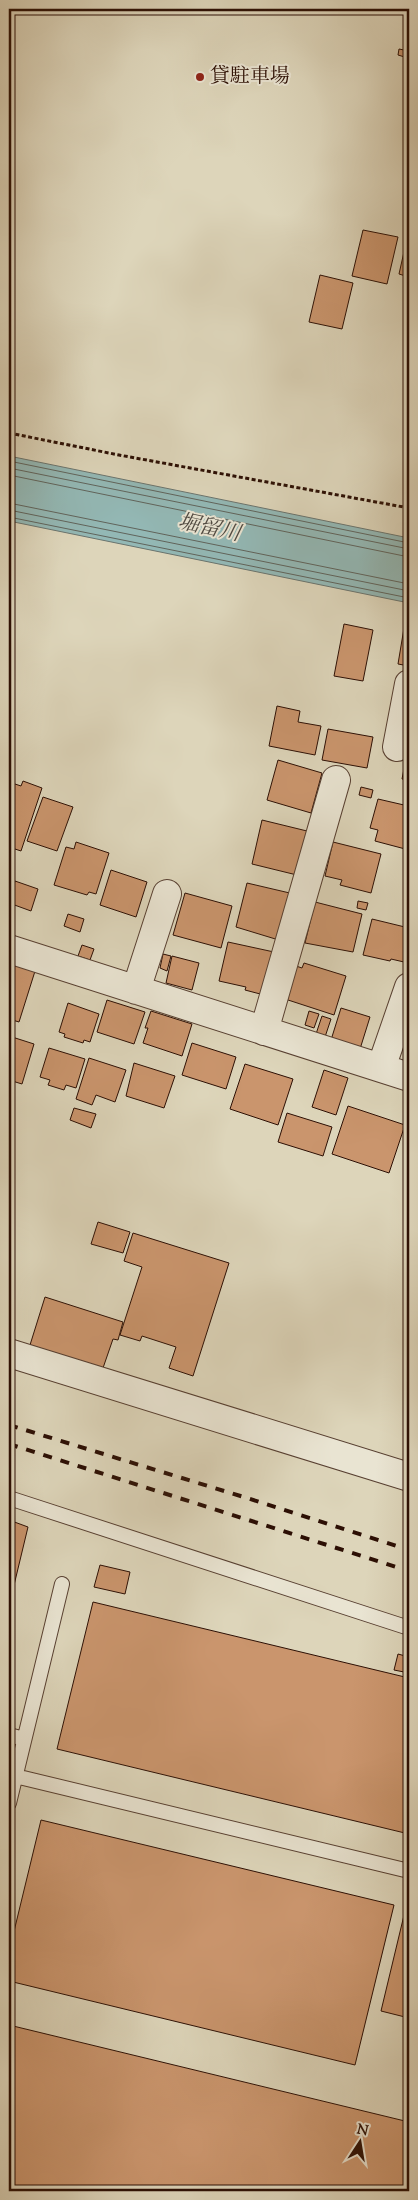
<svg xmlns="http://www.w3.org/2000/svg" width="418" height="2200" font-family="'Sorts Mill Goudy','Noto Serif JP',serif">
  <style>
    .water { fill: #93b8b5; stroke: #6a746e }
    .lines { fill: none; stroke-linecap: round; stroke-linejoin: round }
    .shore { stroke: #60645c; stroke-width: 1 }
    .building { fill: #ca956d; stroke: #2c0f04 }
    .service-casing { stroke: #584032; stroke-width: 16 }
    .minor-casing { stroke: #584032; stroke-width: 30 }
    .path { stroke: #2c0f04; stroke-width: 3; stroke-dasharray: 4 2.5; stroke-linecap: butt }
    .service { stroke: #e9e4d2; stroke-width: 14 }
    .minor { stroke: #e9e4d2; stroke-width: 28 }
    .rail { stroke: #2c0f04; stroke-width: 4; stroke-dasharray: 9 9; stroke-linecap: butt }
    .poi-dot { fill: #8f2418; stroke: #e9e4d2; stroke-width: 2 }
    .labels { text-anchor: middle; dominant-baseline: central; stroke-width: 4; stroke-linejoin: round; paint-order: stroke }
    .poi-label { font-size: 20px; fill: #2c0f04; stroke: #e9e4d2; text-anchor: start }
    .water-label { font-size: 21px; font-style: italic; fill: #504a42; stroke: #e9e4d2 }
  </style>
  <rect width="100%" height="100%" fill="#ddd5ba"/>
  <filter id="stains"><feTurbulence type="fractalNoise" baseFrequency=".004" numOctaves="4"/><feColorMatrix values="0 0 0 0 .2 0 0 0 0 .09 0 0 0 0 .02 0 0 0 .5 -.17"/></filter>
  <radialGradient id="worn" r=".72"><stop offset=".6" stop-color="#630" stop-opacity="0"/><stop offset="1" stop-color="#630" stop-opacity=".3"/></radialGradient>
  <!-- water -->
  <path class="water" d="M9,456L409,538V603L9,521Z"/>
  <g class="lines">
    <!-- shore -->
    <path class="shore" d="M9,461L409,543
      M9,468L409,549
      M9,475L409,557
      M9,503L409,584
      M9,510L409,591
      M9,517L409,598"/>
  </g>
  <!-- building -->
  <path class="building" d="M399,49L409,51L408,58L398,55Z
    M363,230L398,237L387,284L352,276Z
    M408,234H409V277L399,274Z
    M320,275L353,283L342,329L309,322Z
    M344,624L373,630L363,681L334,676Z
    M404,628L409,629V666L398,664Z
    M277,706L300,711L298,722L321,726L315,755L269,746Z
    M328,729L373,737L367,768L322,760Z
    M409,743V780L402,779Z
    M278,760L322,773L311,813L267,800Z
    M23,781L42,788L21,851L9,847V782L21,786Z
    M361,787L373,790L371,798L359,795Z
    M43,797L73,807L57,851L27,841Z
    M378,799L404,805V801L409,802V850L375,841L378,830L370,828Z
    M262,820L307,831L301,876L252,864Z
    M76,842L109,853L96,894L89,892L87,895L54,885L66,847L74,849Z
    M333,842L381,854L371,893L340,885L342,880L325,876Z
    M111,870L147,882L136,917L100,905Z
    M15,881L38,889L31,911L9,903Z
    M247,883L294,894L282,941L236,927Z
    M185,893L232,906L221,948L173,935Z
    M358,901L368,903L366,910L357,908Z
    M315,902L362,914L353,952L305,943Z
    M68,914L84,919L80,932L64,926Z
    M372,919L409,928V940L404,962L391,959L390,961L363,955Z
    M228,942L274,952L264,995L245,990L246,987L219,981Z
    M82,945L94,949L90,960L78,956Z
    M163,954L171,956L167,971L160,968Z
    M172,956L199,963L192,990L166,983Z
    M9,959L36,968L19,1022L9,1019Z
    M304,963L346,976L334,1015L285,999L296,966L302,968Z
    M107,1000L145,1012L134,1044L97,1032Z
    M68,1003L99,1014L90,1042L84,1040L83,1043L64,1037L65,1034L59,1032Z
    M341,1008L370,1017L360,1049L331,1040Z
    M151,1011L192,1024L182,1056L143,1043L148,1028H145Z
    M309,1011L319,1014L314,1028L305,1025Z
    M409,1015V1048L399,1045Z
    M322,1016L331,1019L325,1037L316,1034Z
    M9,1036L34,1044L22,1084L9,1080Z
    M192,1043L236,1057L226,1089L182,1075Z
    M49,1048L85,1059L76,1088L66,1085L64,1090L48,1085L50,1080L40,1077Z
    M89,1058L126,1070L115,1102L96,1095L92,1105L76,1099Z
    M134,1063L175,1076L164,1108L126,1096Z
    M245,1064L293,1079L278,1125L230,1109Z
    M324,1070L348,1078L336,1115L312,1107Z
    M348,1106L405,1125L389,1173L332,1154Z
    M74,1108L96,1114L91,1128L70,1120Z
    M287,1113L332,1127L323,1156L278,1142Z
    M98,1222L130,1232L123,1253L91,1244Z
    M133,1233L229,1263L193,1376L169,1368L176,1347L142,1336L140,1341L120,1335L142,1267L124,1261Z
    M45,1297L123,1322L118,1340L113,1339L103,1368L30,1345Z
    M9,1520L28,1527L9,1606Z
    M100,1565L130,1572L125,1594L94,1587Z
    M93,1602L409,1678V1834L57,1749Z
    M398,1654L409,1657V1673L394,1670Z
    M41,1820L394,1905L355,2065L9,1981V1952Z
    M405,1911L409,1912V2018L381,2011Z
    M9,2025L409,2122V2191H9Z"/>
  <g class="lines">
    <defs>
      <path id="service" d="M9,1498L409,1628
        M9,1735L24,1739
        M15,1776L409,1871
        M9,1803L62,1584"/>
      <path id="minor" d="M397,747L409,684
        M9,949L409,1077
        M136,990L167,894
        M264,1031L336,780
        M381,1068L409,987
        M9,1353L409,1477"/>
    </defs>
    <!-- service casing -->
    <use href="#service" class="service-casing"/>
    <!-- minor casing -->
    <use href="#minor" class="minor-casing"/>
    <!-- path -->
    <path class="path" d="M9,433L119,455L409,508"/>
    <!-- service -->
    <use href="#service" class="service"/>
    <!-- minor -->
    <use href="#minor" class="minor"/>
    <!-- rail -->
    <path class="rail" d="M9,1425L247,1498L409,1550
      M9,1444L409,1571"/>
  </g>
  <!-- markers -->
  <circle class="poi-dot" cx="200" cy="77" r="5"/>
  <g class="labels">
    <!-- poi labels -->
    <g class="poi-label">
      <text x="210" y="77">貸駐車場</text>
    </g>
    <!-- water labels -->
    <g class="water-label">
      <text transform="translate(209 529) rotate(12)">堀留川</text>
    </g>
  </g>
  <!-- margin -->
  <rect width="418" height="2200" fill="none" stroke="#ddd5ba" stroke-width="30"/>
  <rect x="10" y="10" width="398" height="2180" fill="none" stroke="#2c0f04" stroke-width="2.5"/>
  <rect x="15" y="15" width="388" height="2170" fill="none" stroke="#2c0f04"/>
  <!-- north arrow -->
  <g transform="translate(360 2142) rotate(12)" stroke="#e9e4d2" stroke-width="4" paint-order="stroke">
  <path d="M0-4L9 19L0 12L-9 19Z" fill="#2c0f04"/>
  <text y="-8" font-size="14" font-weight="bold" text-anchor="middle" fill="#2c0f04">N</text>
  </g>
  <rect width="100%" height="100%" filter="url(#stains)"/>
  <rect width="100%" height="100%" fill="url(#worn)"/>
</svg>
